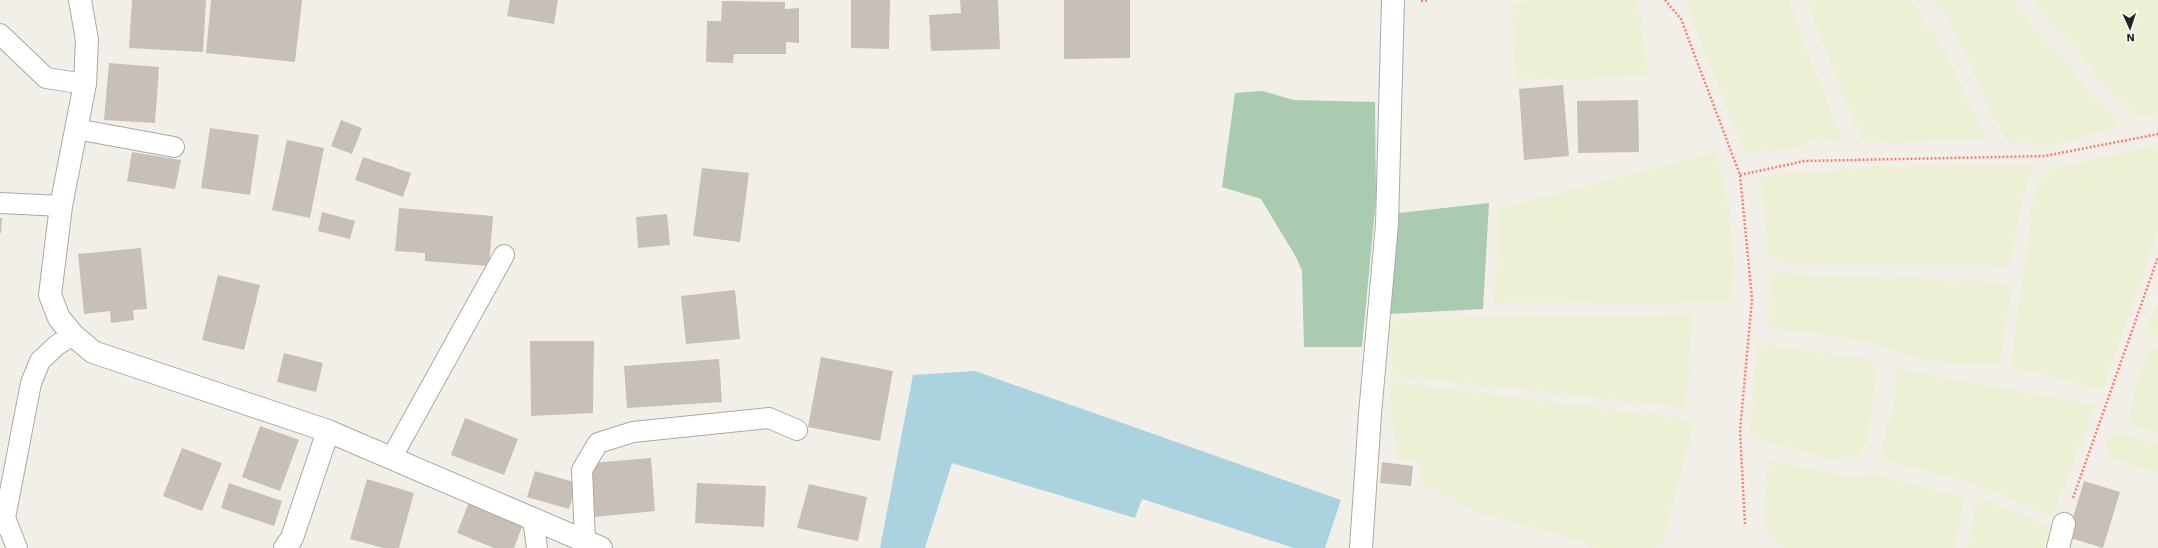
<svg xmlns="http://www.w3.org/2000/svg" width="2158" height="548" font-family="'Work Sans',sans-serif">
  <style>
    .farmland { fill: #eef0d5 }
    .cemetery { fill: #aacbaf }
    .water { fill: #aad3df }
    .building { fill: #c7bfb8 }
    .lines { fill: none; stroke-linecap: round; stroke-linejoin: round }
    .lane-casing { stroke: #a9a9a9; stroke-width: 22 }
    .street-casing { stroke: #a9a9a9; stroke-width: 24 }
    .path { stroke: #fa8072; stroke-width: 2.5; stroke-dasharray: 2 2; stroke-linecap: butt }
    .lane { stroke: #fff; stroke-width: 20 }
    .street { stroke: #fff; stroke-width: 22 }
  </style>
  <rect width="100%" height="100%" fill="#f2efe9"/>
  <!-- farmland -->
  <path class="farmland" d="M1530,0H1638L1649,77L1515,80L1512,4Z
    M1688,0H1788L1844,145L1819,137L1797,149L1744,153L1686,5Z
    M1806,0H1911L1953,66L1985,139L1865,144L1844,99Z
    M1933,0H2011L2120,126L2057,145L2009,143L1991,113L1953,26Z
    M2032,0H2158V114L2133,116Z
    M2158,144V232L2103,390L2010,367L2035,184L2048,169Z
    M1717,151L1725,186L1732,234L1735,277L1729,302L1495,304L1498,208Z
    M1874,166L2033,167L2022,202L2011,265L1785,264L1768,255L1760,180L1771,174L1808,173Z
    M1776,273L2013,283L2001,360L1994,365L1928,362L1876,345L1830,335L1777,328L1768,324L1769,276Z
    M2158,301V335L2140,340Z
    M1693,314L1686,408L1391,375L1390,321L1422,318Z
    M1756,343L1864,359L1878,367L1867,443L1859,456L1831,460L1756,439L1751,430Z
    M2158,349V432L2128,425L2135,385L2148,350Z
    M1903,369L2096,405L2052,516L1974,484L1884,461L1880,451L1892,413L1897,370Z
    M1388,381L1695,420L1665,536L1656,548H1593L1580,541L1483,515L1419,481V460L1397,459Z
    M2121,432L2158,443V474L2111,458L2106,449L2107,436Z
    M1769,460L1857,477L1873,473L1965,497L1956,548H1784L1762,523Z
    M1978,497L2050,525L2044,548H1966Z"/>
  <!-- cemetery -->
  <path class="cemetery" d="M1262,91L1294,100L1375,102L1376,198L1362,347H1304L1302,271L1296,257L1261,199L1222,187L1235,93Z
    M1489,203L1483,309L1389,314L1399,213Z"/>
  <!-- water -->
  <path class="water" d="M975,371L1341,500L1325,548H1294L1142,499L1135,518L952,463L925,548H880L913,375Z"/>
  <!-- building -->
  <path class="building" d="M132,0H206L203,52L129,48Z
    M211,0H302L295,62L206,53Z
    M510,0H558L554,24L507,16Z
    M851,0H890L889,49L851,48Z
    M960,0H998L1000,49L931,51L929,15L961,13Z
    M1064,0H1130V58L1064,59Z
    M722,1L785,2V9L799,8V43L786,42V54H734L733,63L706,62L707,21H721Z
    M109,63L159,67L155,123L104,120Z
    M1563,85L1569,156L1524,160L1519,89Z
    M1638,100L1639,152L1578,153L1577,101Z
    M341,120L362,128L352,154L331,146Z
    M210,128L259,135L250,195L201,188Z
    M287,140L324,148L310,218L272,210Z
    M132,152L181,160L175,189L127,181Z
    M363,157L411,173L403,197L355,180Z
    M702,168L749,173L740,242L693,236Z
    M399,208L493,216L489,266L425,261V253L395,251Z
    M322,212L355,221L350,239L318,231Z
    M667,214L670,245L638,248L636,217Z
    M0,218H2L1,233H0Z
    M141,248L147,309L133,310L134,320L111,323L110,311L84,314L78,254Z
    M218,275L260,285L244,350L202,340Z
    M735,290L740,339L686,344L681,296Z
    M530,341H594L593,413L531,416Z
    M284,353L323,363L316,392L277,382Z
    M821,357L893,371L880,441L808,427Z
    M719,359L722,402L627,408L624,366Z
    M465,418L518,439L504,475L451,455Z
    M260,426L299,440L280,491L242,477Z
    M182,448L222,463L202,511L163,496Z
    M651,458L655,511L595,517L591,463Z
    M1382,462L1413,466L1411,486L1380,483Z
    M535,471L577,483L569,509L527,497Z
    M367,479L414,493L399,548H383L350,539Z
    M2084,481L2120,492L2103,548L2067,537Z
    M229,483L282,501L274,526L221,508Z
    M697,483L766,486L764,527L695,523Z
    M809,484L867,497L858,541L797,528Z
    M471,497L525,519L514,548H494L457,533Z"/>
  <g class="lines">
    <defs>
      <path id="lane" d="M0,34L46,78L85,84
        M76,129L174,147
        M0,203L61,206
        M392,457L504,255
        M5,518L17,548
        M533,518L537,548
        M0,524L5,518L31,383L40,361L57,345L73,335
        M585,541L582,470L598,443L633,432L769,418L797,430"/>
      <path id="street" d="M80,0L87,40L85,84L61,206L50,295L59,318L73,335L93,352L328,431L601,548
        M285,548L292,538L328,431
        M1361,548L1370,414L1387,224L1393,0
        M2058,548L2064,524"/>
    </defs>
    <!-- lane casing -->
    <use href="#lane" class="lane-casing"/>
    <!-- street casing -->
    <use href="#street" class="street-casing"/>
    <!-- path -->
    <path class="path" d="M1665,0L1681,19L1740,175L1752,299L1740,431L1745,526
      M1421,1L1428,0
      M1740,175L1804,161L2045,156L2158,134
      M2073,498L2158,257"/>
    <!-- lane -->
    <use href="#lane" class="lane"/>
    <!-- street -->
    <use href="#street" class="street"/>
  </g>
  <!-- north arrow -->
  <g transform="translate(2130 28) rotate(177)" stroke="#ffffff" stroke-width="3" paint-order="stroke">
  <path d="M0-3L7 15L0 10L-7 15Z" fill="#222222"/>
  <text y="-6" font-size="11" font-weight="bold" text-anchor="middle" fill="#222222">N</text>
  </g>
</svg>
